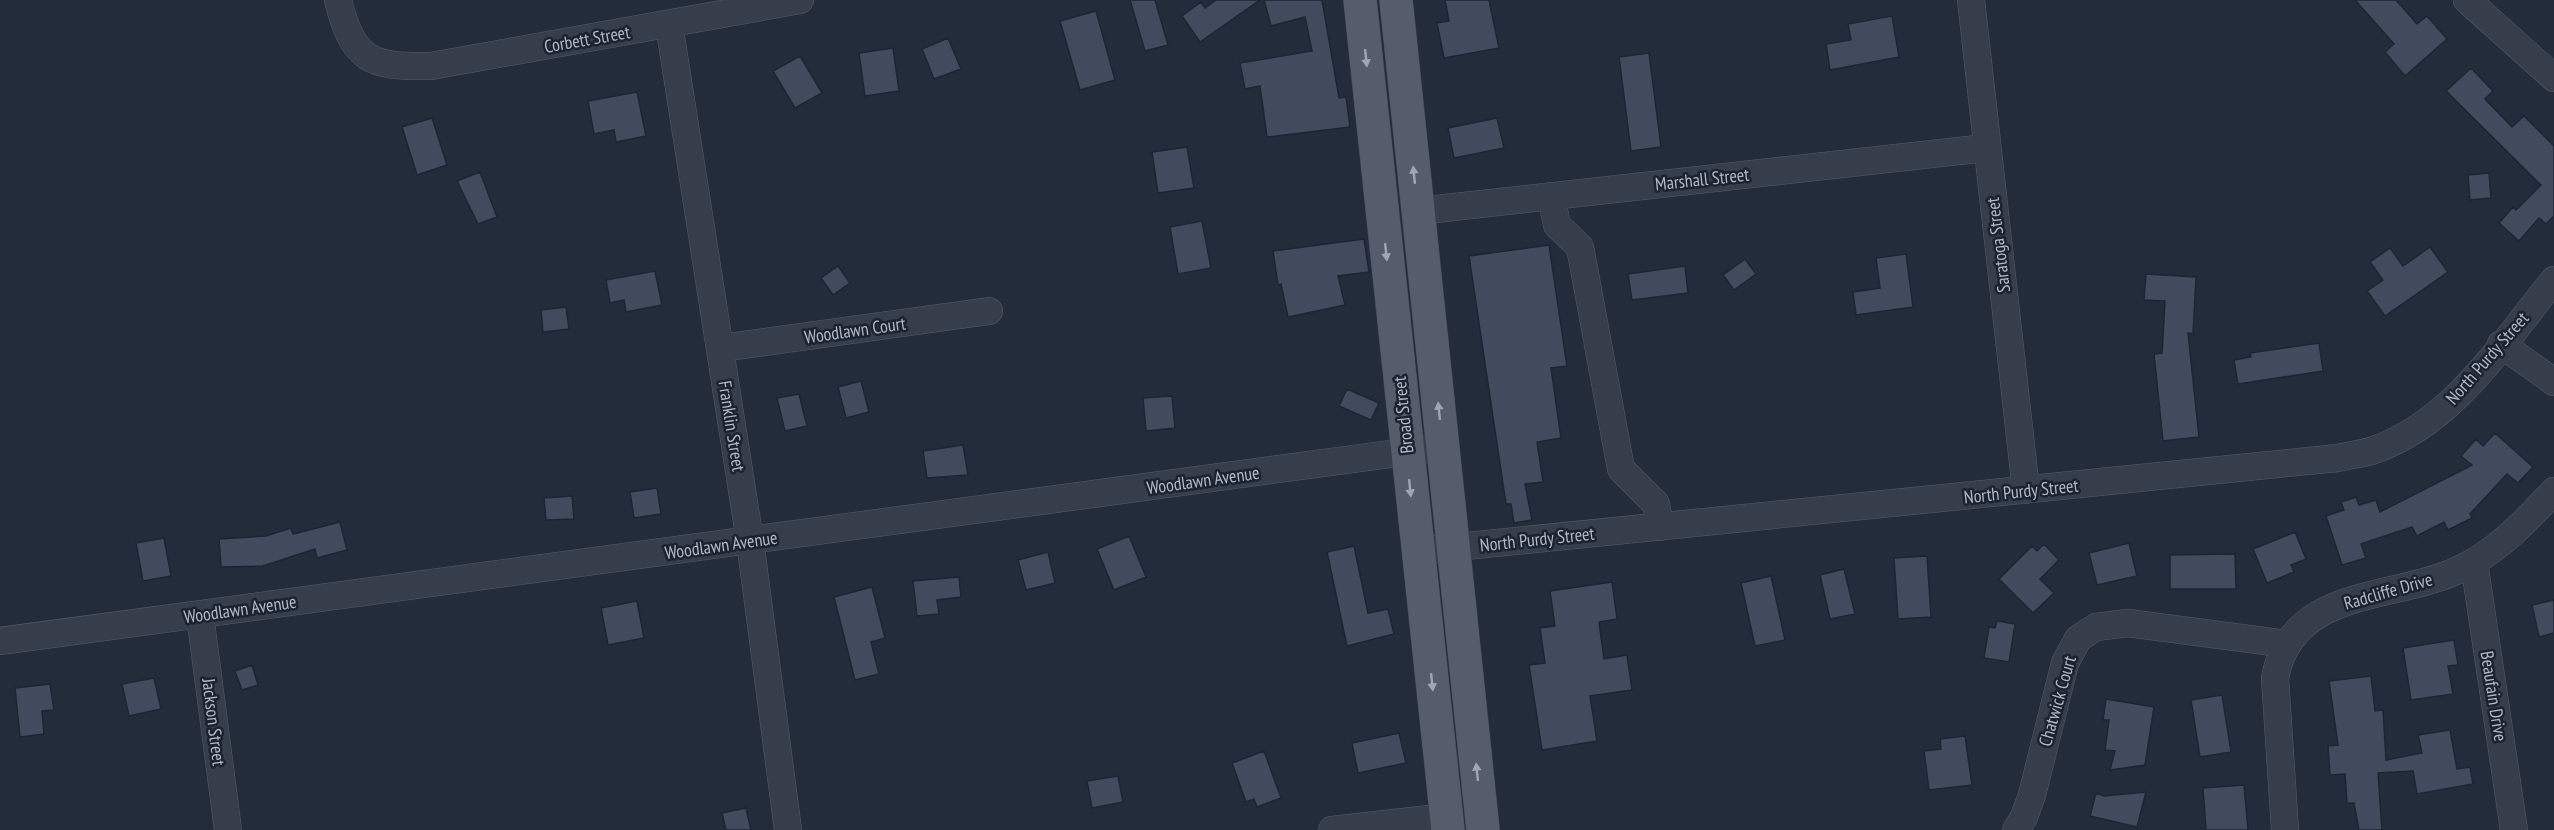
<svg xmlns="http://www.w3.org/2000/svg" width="2554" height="830" font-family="'PT Sans Narrow',sans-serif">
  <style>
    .building { fill: #424b5d; stroke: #1e2532; stroke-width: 1.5 }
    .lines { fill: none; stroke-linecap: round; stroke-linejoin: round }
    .minor-casing { stroke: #555c69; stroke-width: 28 }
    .major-casing { stroke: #404754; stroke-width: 34 }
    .minor { stroke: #373e4b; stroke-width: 27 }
    .major { stroke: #555d6c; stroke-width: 33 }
    .oneway { fill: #9fa7b5 }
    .labels { text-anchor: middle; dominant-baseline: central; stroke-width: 5; stroke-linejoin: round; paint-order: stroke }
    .street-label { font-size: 18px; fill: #b2b9c7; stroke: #1c2330 }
  </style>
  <rect width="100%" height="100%" fill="#232c3b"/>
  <!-- building -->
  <path class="building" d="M1130,0H1155L1168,45L1145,51Z
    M1216,0H1260L1200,42L1182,16L1201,2L1205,8Z
    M1264,0H1322L1339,98L1346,97L1350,127L1267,137L1260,86L1245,89L1240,63L1312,51L1305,17L1271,26Z
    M1445,0H1489L1499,48L1444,58L1437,23L1449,21Z
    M2355,0H2396L2417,24L2427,16L2447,39L2405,76L2385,52L2394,44Z
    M1096,11L1115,80L1080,90L1060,21Z
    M1892,16L1899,57L1830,70L1826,44L1851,40L1848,24Z
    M948,38L961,69L934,79L922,49Z
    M893,48L899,91L865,96L859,53Z
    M1649,53L1661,147L1631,151L1619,57Z
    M800,56L822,93L795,108L773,71Z
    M2471,68L2493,91L2485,99L2512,127L2524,116L2554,146V216L2546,224L2539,218L2519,241L2499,223L2513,207L2516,210L2541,185L2446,91Z
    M637,92L646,136L616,142L614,130L594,134L588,101Z
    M432,118L447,165L417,175L402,127Z
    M1497,118L1504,148L1454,158L1448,128Z
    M1187,147L1194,188L1158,193L1152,152Z
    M480,172L497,217L478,224L457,181Z
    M2489,173L2491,198L2470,200L2468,175Z
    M1202,221L1211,268L1178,274L1170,227Z
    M1364,239L1369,272L1338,276L1345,305L1288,317L1281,284L1278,285L1273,251Z
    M1549,245L1567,366L1551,368L1561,438L1537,442L1543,482L1525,484L1532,520L1514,523L1511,504H1506L1469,256Z
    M2430,247L2448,272L2385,316L2367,291L2383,280L2370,262L2390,248L2403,266Z
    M1906,254L1913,307L1856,315L1853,292L1880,288L1876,258Z
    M1745,259L1756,274L1734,290L1723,275Z
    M838,266L850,283L833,295L821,278Z
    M1685,266L1688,293L1632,300L1628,274Z
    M655,271L662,305L626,312L624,300L610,303L606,280Z
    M2146,274L2196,277L2193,334L2188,333L2199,437L2163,441L2154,354L2162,353L2165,301L2144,300Z
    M566,307L569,329L543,332L541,310Z
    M2319,343L2323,371L2238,384L2234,360L2251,357L2250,353Z
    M861,381L869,412L846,418L838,387Z
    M1347,389L1379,403L1371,420L1339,406Z
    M799,394L807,426L785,431L777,398Z
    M1172,396L1175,428L1146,431L1143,398Z
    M2495,433L2533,467L2518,483L2507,474L2470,514L2472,518L2448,530L2444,522L2417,536L2412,527L2361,544L2366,558L2342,565L2326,516L2344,510L2341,502L2356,497L2359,505L2376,500L2380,512L2472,465L2461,456L2476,439L2483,446Z
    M963,445L968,475L927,478L923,451Z
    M657,488L661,514L634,518L630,492Z
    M572,496L574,519L546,520L544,498Z
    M340,522L347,550L317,558L315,549L263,566L221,567L219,539L266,536L291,528L293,534Z
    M2295,532L2306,559L2291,565L2294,572L2267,583L2253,549Z
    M1129,536L1146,577L1114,590L1097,549Z
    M164,538L171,576L143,581L136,543Z
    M2129,543L2137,576L2097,585L2089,553Z
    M2044,544L2059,560L2040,579L2054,593L2033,613L1999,579L2032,546L2037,551Z
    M1354,546L1368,613L1388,609L1394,634L1347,646L1327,552Z
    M1048,552L1055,583L1026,590L1018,560Z
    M2235,554L2236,589H2170V555Z
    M1927,556L1931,617L1898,619L1894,558Z
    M1844,569L1855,614L1830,619L1820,575Z
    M1771,576L1785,640L1755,646L1741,583Z
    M959,577L961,597L937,600L939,614L917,616L913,581Z
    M1612,582L1617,619L1599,622L1604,659L1627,655L1632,690L1590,696L1597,741L1542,750L1529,665L1545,663L1540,628L1555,626L1550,591Z
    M872,587L885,638L871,642L879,674L855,680L834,597Z
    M2554,600V633L2539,637L2532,605Z
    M637,601L644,638L608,645L601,608Z
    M1997,621L2015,624L2009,662L1984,658L1989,627L1995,628Z
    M2454,640L2458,665L2448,666L2453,694L2411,700L2403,648Z
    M252,665L258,685L242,690L235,671Z
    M2371,676L2375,711L2383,710L2386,760L2422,753L2418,735L2450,730L2457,769L2470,767L2473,784L2417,794L2413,771L2378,773L2382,830H2359L2354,803H2347L2345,774L2330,775L2328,746L2338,745L2329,681Z
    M154,678L161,709L129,716L122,684Z
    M50,684L54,710L42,711L44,734L20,737L15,688Z
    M2222,695L2231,752L2200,757L2191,700Z
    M2106,699L2154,707L2145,765L2110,770L2115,751L2105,750L2109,720H2103Z
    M1399,733L1406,763L1358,773L1352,743Z
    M1965,736L1972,785L1929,790L1924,751L1941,749L1940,739Z
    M1264,751L1281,798L1257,807L1254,799L1246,802L1232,763Z
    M1118,776L1123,802L1092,808L1087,781Z
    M2244,785L2248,830H2206L2203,788Z
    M2146,792L2137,827L2090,816L2096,793L2104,796Z
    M746,808L751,830H726L722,813Z"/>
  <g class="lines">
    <defs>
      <path id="minor" d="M338,0C353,62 372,67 431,66L800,0
        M1971,0L2026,490
        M2467,0L2554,78
        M669,24L750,541L788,830
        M1551,196L1557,225L1580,247L1621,469L1656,504L1660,527
        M1418,211L1986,148
        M2501,344L2554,382
        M721,348L989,311
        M1417,551L2338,458C2350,455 2363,454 2374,450C2454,422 2503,342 2554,280
        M2474,562L2514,830
        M200,615L228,830
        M0,641L1442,447
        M1332,830L1447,817
        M2016,830L2024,817L2032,795L2065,663L2078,639L2088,632L2096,627L2128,623L2288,644
        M2285,830L2275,678C2291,588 2392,600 2456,571C2495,554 2525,522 2554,491"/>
      <path id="major" d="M1360,0L1448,830
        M1396,0L1483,830"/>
    </defs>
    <!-- minor casing -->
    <use href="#minor" class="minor-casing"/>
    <!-- major casing -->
    <use href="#major" class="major-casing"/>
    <!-- minor -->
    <use href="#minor" class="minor"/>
    <!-- major -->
    <use href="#major" class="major"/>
  </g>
  <!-- one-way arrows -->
  <defs><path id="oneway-solid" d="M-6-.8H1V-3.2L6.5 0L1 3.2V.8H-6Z" transform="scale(1.5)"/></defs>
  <g class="oneway">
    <use href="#oneway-solid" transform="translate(1366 58) rotate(84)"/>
    <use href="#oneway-solid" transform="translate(1414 175) rotate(-96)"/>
    <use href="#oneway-solid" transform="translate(1386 252) rotate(84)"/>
    <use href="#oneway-solid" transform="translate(1439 411) rotate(-96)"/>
    <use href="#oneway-solid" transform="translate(1410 488) rotate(84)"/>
    <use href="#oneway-solid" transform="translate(1432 682) rotate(84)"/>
    <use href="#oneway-solid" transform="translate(1477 772) rotate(-96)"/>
  </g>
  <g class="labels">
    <!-- street labels -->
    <g class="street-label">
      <text transform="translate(587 39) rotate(-10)">Corbett Street</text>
      <text transform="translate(1702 179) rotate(-6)">Marshall Street</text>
      <text transform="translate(1998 245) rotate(-97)">Saratoga Street</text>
      <text transform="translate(855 330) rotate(-8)">Woodlawn Court</text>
      <text transform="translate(2487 358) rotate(-49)">North Purdy Street</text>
      <text transform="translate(1403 415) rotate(-96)">Broad Street</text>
      <text transform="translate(732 426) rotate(81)">Franklin Street</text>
      <text transform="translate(1203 480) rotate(-8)">Woodlawn Avenue</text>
      <text transform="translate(2021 491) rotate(-6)">North Purdy Street</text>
      <text transform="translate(1537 539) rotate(-6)">North Purdy Street</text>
      <text transform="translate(721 545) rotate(-8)">Woodlawn Avenue</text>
      <text transform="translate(2388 591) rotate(-16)">Radcliffe Drive</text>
      <text transform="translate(240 609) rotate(-8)">Woodlawn Avenue</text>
      <text transform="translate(2494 696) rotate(81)">Beaufain Drive</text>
      <text transform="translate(2057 701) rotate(-74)">Chatwick Court</text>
      <text transform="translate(214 722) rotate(83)">Jackson Street</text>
    </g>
  </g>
</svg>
